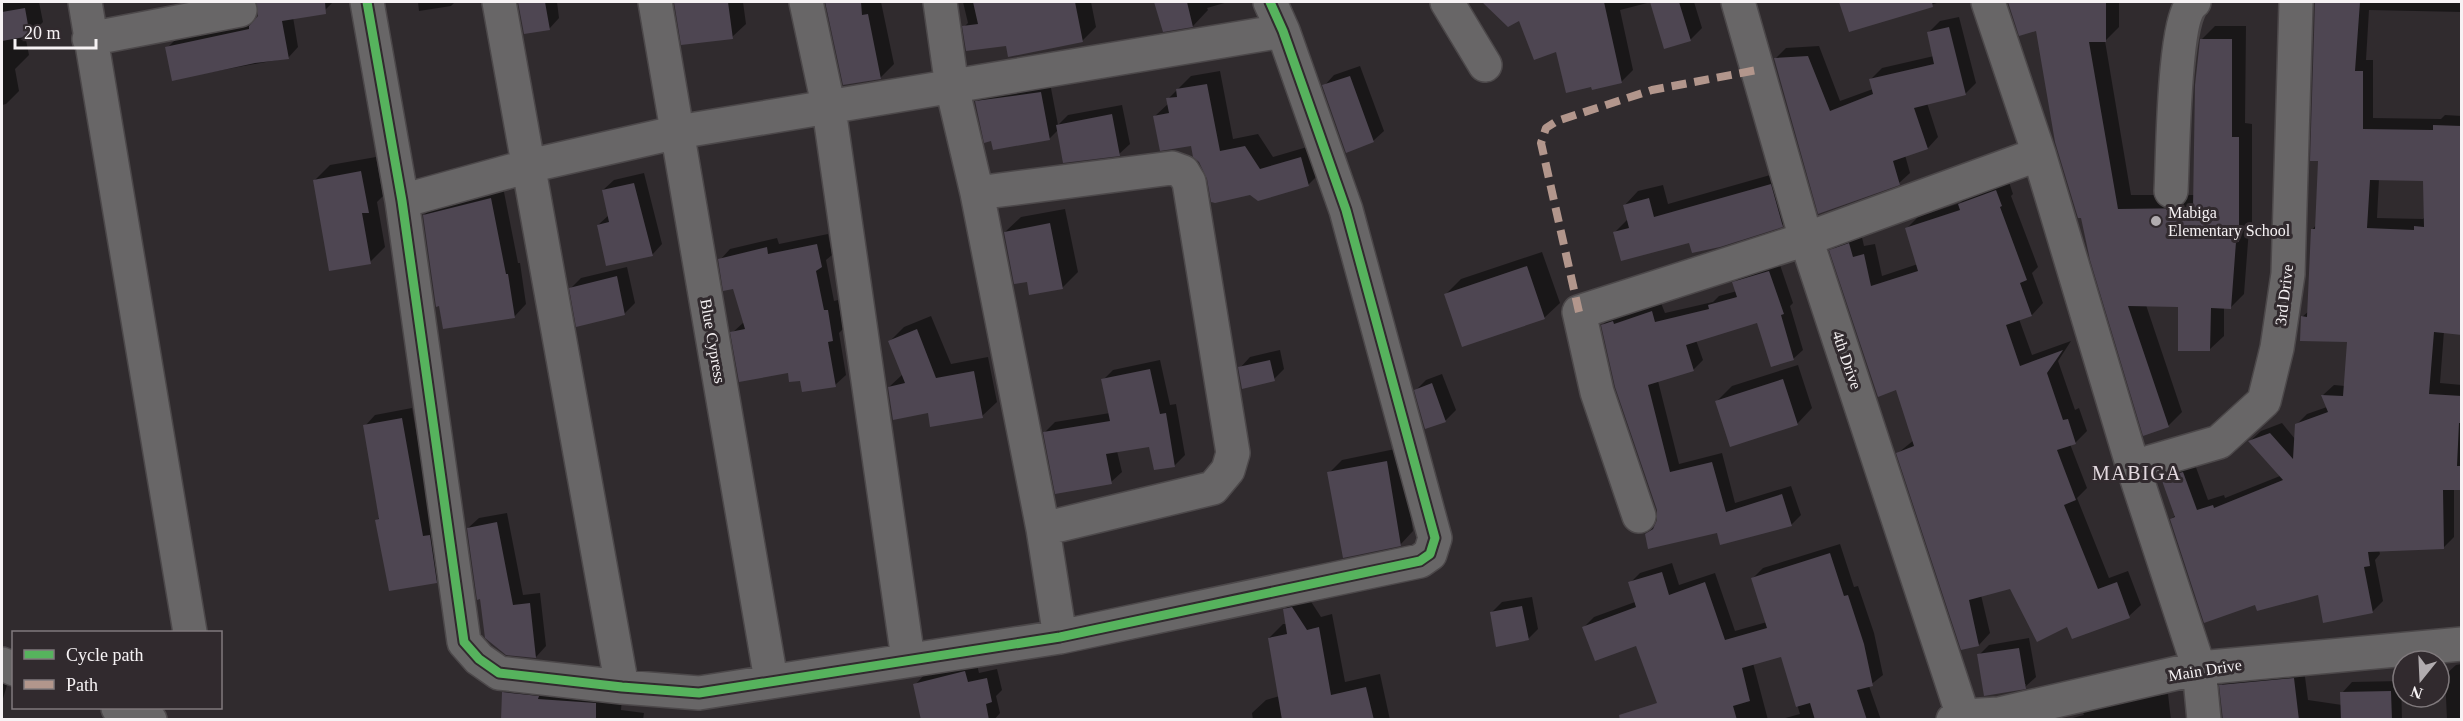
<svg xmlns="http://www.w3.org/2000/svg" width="2463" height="721" font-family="Georgia,serif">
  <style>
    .shadow { fill: #0007; fill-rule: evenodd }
    .building { fill: #4e4652; fill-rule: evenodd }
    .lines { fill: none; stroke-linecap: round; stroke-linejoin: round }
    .minor-casing { stroke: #4c484a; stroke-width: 36 }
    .minor { stroke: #686667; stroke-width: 33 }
    .quiet { stroke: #b2968c; stroke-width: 8; stroke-dasharray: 15 8; stroke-linecap: butt }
    .cycleway-casing { stroke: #312a2e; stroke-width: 13 }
    .cycleway { stroke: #56b35d; stroke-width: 9 }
    .poi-dot { fill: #b1acaf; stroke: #312a2e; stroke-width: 2 }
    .labels { text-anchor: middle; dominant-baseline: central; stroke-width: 6; stroke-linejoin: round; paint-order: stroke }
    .poi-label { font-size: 16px; fill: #f6f2f4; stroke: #312a2e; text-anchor: start }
    .street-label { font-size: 16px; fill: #f6f2f4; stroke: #312a2e }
    .quarter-label { font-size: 20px; letter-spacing: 1.5px; fill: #e3d9df; stroke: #312a2e }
  </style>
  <rect width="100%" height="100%" fill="#302b2e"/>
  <!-- shadow -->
  <path class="shadow" d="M2,2H39L43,22L30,35H25L29,55L15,69L19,91L6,104L2,105Z
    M257,2H333L323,12L293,17L298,47L288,58L173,79L167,48L177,38L257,20L260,7Z
    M418,2H455L451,6L419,11Z
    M519,2H557L559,18L549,29L525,33Z
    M675,2H743L746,24L732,37L683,43Z
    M825,2H881L894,64L880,78L844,84Z
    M963,2H1091L1096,27L1082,41L1007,44L964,27L968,23Z
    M1156,2H1228L1207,8L1208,10L1193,26L1164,30Z
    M1484,2H1694L1702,28L1690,40L1665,47L1651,2L1620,10L1633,70L1621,82L1557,50L1520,19L1508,25Z
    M1840,2H1940L1850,31Z
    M2009,2H2062L2068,24L2069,2H2119V27L2105,41L2131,195H2195L2201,40L2215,26H2246L2245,123L2252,124V226L2249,229L2244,294L2230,308L2224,307V336L2210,349L2180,306L2146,305L2182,412L2168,426L2144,434L2037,29L2020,34Z
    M2316,2H2462V12L2369,10L2366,60H2373V118L2441,119L2445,115L2462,116V332L2444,331L2440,383L2462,385V486L2454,489V537L2443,548L2379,550L2380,554L2375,560L2383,601L2372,612L2319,593L2256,603L2171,519L2176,515L2163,479L2174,468L2194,462L2208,500L2224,495L2225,498L2280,476L2250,441L2261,431L2282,423L2295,439L2296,425L2307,414L2327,407L2323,395L2334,385L2345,386L2349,340L2302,317L2309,311L2312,230L2316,225L2320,160ZM2379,179L2425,180V217L2423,219L2377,218Z
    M1959,17L1976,83L1965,94L1927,103L1938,137L1928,148L1905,155L1910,173L1899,183L1775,59L1786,48L1819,46L1840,101L1873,89L1871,79L1882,68L1934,56L1929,32L1940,21Z
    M1360,66L1384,131L1373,141L1324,86L1334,75Z
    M1220,71L1233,139L1258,134L1273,157L1314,145L1322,171L1308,185L1251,193L1209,178L1193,144L1155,116L1169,103L1168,99L1191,76Z
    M1050,83L1058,125L1068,115L1122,105L1130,144L1119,154L1058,130L1049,139L976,102L986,93Z
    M376,157L383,196L377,202L385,247L370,262L315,180L330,165Z
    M1784,171L1796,212L1782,225L1690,241L1615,232L1628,219L1625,205L1638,191L1663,185L1668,204Z
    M644,173L662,244L652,255L598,225L609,215L603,190L614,180Z
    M2008,179L2013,194L2011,196L2038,267L2032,273L2043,303L2032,315L2019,319L2032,355L2071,341L2058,361L2075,410L2079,408L2087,431L2075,443L2070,444L2087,488L2077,498L2109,578L2128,571L2141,605L2129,616L2011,587L1981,595L1990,633L1979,645L1898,453L1914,440L1897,388L1831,251L1843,239L1861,233L1864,246L1875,244L1882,276L1918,264L1906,229L1918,217L1960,203L1971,193Z
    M503,187L518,263H520L526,304L514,317L424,215L437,203Z
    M1065,209L1078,272L1062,288L1028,280L1005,232L1021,217Z
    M828,234L832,255L826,260L834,301L838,300L843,329L839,333L846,375L835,385L801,379L732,333L744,322L734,287L720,260L730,249L777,238L779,244Z
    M1542,252L1560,303L1544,318L1446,294L1461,279Z
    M1779,262L1793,303L1790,306L1803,350L1793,359L1758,321L1696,340L1703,360L1693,370L1658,381L1679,464L1722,453L1735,503L1791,486L1801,515L1791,525L1718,531L1647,534L1657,524L1658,510L1603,325L1612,315L1661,303L1665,313L1713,302L1719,296L1737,291L1734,283L1744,273Z
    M627,267L635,303L624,314L571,288L581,278Z
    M931,316L951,364L988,357L997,402L982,416L929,412L889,387L903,374L890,341L904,327Z
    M1280,350L1284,369L1274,379L1240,368L1250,357Z
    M1160,360L1170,405L1176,404L1185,455L1174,466L1150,445L1117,451L1122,472L1111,482L1045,432L1055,422L1110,413L1103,380L1113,370Z
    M1798,365L1812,408L1797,424L1716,402L1732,386Z
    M1442,374L1456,410L1446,420L1426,427L1416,390L1426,380Z
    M412,408L433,526L446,571L436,581L377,520L380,517L365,426L375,415Z
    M1400,448L1413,531L1400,545L1329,473L1342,460Z
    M507,513L523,595L540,593L546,646L536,657L468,528L479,518Z
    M1840,544L1854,587L1858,586L1874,633L1883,675L1869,686L1881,720H1778L1800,714L1782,655L1753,663L1768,720H1661L1658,702L1636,644L1584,627L1594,617L1635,602L1630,583L1640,573L1672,563L1679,585L1715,573L1735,631L1767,622L1753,578L1763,568Z
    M1306,594L1321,617L1332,614L1345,682L1380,674L1390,720H1253L1252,713L1266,700L1280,696L1269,638L1283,624H1287L1284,610L1298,596Z
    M1532,597L1538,629L1528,639L1491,613L1502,602Z
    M2029,638L2036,677L2025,687L2026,684L1985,690L1979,655L1989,645Z
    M976,661L979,673L997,669L1002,690L996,696L1000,713L994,720H923L915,685L925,674Z
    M2462,664V720H2447L2445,675L2456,665Z
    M2304,669L2308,700L2342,705V693L2352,682L2401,681L2402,720H2224L2221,686L2231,675Z
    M514,682L622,698L621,710L644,713L643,720H502L503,693Z
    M2,683L7,685L2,702Z
    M2168,694L2171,720H2065L2084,715L2083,712L2052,720H2029L2087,706Z"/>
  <!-- building -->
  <path class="building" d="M256,2H325L326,14L282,21L289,59L255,63L172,81L165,47L249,29V26L258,16Z
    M518,2H545L550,30L524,34Z
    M674,2H728L733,39L681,45Z
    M825,2H861L862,15L868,14L881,79L843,85Z
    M973,2H1075L1083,42L1008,57L1006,46L966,51L962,26L978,24Z
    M1154,2H1187L1193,27L1163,32Z
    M1482,2H1604L1622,83L1592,90L1591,87L1566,93L1556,52L1534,60L1519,21L1508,27Z
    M1650,2H1679L1691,41L1664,49Z
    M1839,2H1932L1933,7L1849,32Z
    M2008,2H2106V42H2089L2118,209L2193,208L2195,85L2200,39H2232V137H2239V242H2236L2231,309L2211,308L2210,351H2178V307L2128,306L2169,427L2143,436L2090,260L2081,218H2078L2055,142L2036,31L2019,36Z
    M2315,2H2360L2355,71H2363V129L2433,130V125L2462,126V335L2434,332L2429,394L2462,396V423H2459L2457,466H2460V490H2443L2444,549L2368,552L2370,566L2364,567L2373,613L2323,623L2318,595L2257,611L2255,605L2204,623L2170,519L2175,517L2161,478L2183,472L2197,510L2213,505L2214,508L2283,480L2248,441L2270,433L2293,459L2295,424L2328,412L2321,395L2343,396L2347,342L2300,341L2301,316L2307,317L2311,229H2315L2318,161H2310ZM2370,180L2423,181L2424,227L2414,226V230L2367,228Z
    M25,8L30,36L2,41V12Z
    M1949,27L1966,95L1914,108L1928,149L1893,161L1900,185L1818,214L1774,58L1808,56L1830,111L1873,94L1869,79L1934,64L1927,32Z
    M1350,76L1374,142L1346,153L1322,85Z
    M1207,84L1220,151L1245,146L1260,169L1301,157L1309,186L1258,201L1250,195L1215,203L1211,202L1207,179L1199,162L1193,157L1191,146L1160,151L1153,116L1169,113L1166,98L1177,97L1176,89Z
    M1041,92L1050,140L993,150L991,141L984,143L975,101Z
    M1112,114L1120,156L1063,163L1056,125Z
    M361,171L369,213H362L371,264L329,271L313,180Z
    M634,183L653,256L606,266L597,225L609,222L602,190Z
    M1771,184L1783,227L1720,247L1692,253L1689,243L1621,261L1613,232L1629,228L1623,205L1649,198L1654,217Z
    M1996,190L2002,206L2000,207L2027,280L2020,283L2032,316L2006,325L2020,366L2063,350L2047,373L2063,420L2068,419L2076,444L2057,450L2076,500L2064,505L2098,589L2117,582L2130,618L2072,639L2067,627L2037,642L2010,589L1969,600L1979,646L1961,650L1896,453L1914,446L1896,390L1878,397L1829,250L1849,243L1853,257L1864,254L1871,286L1918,271L1905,228L1960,210L1958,204Z
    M491,198L506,274H508L515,318L443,329L439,306L436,307L423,215Z
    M1050,223L1063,289L1029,295L1027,282L1014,284L1004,232Z
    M817,244L822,267L816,271L824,310H828L833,341L828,342L836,387L802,392L800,381L789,382L788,373L739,382L730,332L745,329L733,289L723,291L718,259L767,247L768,254Z
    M1527,266L1545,319L1462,347L1444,294Z
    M1769,271L1784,314L1781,315L1794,360L1771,367L1757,323L1686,345L1694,371L1648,385L1670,472L1712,462L1726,512L1782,494L1792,526L1720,545L1717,533L1648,549L1645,534L1653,529L1657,520V510L1615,387L1601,325L1613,321L1614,324L1652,311L1655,322L1709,309L1708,305L1737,297L1732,282Z
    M617,276L625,315L576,327L569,288Z
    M917,329L936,378L974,371L983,418L930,427L928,413L893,420L888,387L905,383L888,341Z
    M1270,360L1275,381L1242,389L1238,367Z
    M1150,369L1160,414L1166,413L1175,467L1154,470L1149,447L1106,454L1112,484L1055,494L1043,432L1110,421L1101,379Z
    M1783,379L1798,425L1730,447L1715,401Z
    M1432,383L1446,422L1425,429L1414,390Z
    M402,418L423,536L430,535L437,583L389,591L375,520L379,519L363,425Z
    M1387,461L1401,546L1343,558L1327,472Z
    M497,522L513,605L530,603L536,658L506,655L485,638L480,599L477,600L467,528Z
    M1830,553L1844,596L1848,595L1864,644L1873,686L1857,690L1867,720H1815L1810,703L1796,707L1781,657L1742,668L1750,701L1733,706L1737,720H1620L1619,715L1657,703L1636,646L1595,661L1582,627L1636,607L1628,582L1662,572L1669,595L1705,582L1725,640L1767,628L1751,578Z
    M1522,606L1529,640L1496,647L1490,612Z
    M1292,607L1307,630L1319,627L1331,695L1366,687L1374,720H1282L1268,638L1287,634L1283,609Z
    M2019,648L2026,689L1984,696L1977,654Z
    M965,671L968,682L987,678L992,702L986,704L989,720H921L913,684Z
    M2294,678L2299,720H2223L2219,685Z
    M2391,691L2392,720H2341L2340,692Z
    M502,692L539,696L538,699L596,703V720H501Z"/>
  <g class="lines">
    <defs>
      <path id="minor" d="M85,2L190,632
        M367,2L402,201L464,642L479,659L499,673L622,687L699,693L1060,637L1420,561L1430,554L1435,538L1346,210L1283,31L1270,2
        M499,2L622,687
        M655,2L771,680
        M806,2L829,109L908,659
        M940,2L952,87L977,193L1043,529L1060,637
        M1447,2L1485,65
        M1738,2L1806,239L1963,716
        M1988,2L2039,154L2133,467L2199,668L2204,720
        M89,39L240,10
        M2171,191C2173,158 2173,18 2194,2
        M977,193L1172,168L1183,172L1189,182L1233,453L1228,470L1213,488L1043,529
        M402,201L529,166L678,132L1283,31
        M2133,467L2219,442L2264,401L2277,348L2288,274L2296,2
        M1639,516L1597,392L1579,312L1806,239L2039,154
        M2,664L14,669
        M118,708L150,720
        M1953,720L1963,716L1999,714L2199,668L2462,644"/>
    </defs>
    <!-- minor casing -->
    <use href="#minor" class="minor-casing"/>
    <!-- minor -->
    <use href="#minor" class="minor"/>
    <!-- quiet -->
    <path class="quiet" d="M1579,312L1541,143L1546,128L1557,121L1652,90L1757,70"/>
    <defs>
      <path id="cycleway" d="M367,2L402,201L464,642L479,659L499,673L622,687L699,693L1060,637L1420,561L1430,554L1435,538L1346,210L1283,31L1270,2"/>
    </defs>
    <!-- cycleway casing -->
    <use href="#cycleway" class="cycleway-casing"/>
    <!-- cycleway -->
    <use href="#cycleway" class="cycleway"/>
  </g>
  <!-- markers -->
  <circle class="poi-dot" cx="2156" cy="221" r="6"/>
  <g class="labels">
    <!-- poi labels -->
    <g class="poi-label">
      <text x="2168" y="212">Mabiga<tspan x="2168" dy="18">Elementary School</tspan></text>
    </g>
    <!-- street labels -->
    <g class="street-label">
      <text transform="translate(2284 295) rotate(-83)">3rd Drive</text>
      <text transform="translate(713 341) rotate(80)">Blue Cypress</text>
      <text transform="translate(1847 360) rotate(71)">4th Drive</text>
      <text transform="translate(2205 670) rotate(-9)">Main Drive</text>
    </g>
    <!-- quarter labels -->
    <g class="quarter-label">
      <text x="2137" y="473">MABIGA</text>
    </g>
  </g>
  <!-- border -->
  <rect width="2463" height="721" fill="none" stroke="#f6f2f4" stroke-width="6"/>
  <!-- legend -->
  <rect x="12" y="631" width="210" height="78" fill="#312a2e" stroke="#807a7d" stroke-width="1.5"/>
  <rect x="24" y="650" width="30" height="9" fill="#56b35d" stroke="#807a7d" stroke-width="1.5"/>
  <text x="66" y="661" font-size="18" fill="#f6f2f4">Cycle path</text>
  <rect x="24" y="680" width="30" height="9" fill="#b2968c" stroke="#807a7d" stroke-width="1.5"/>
  <text x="66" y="691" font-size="18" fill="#f6f2f4">Path</text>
  <!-- north arrow -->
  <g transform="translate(2421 679) rotate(198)"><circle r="28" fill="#312a2e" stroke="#807a7d" stroke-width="1.5"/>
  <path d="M0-4.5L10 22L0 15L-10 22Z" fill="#b1acaf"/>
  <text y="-9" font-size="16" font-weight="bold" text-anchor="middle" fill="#f6f2f4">N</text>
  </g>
  <!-- scale -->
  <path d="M15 39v9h81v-9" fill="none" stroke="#f6f2f4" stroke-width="3"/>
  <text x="24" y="39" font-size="18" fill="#f6f2f4" stroke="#312a2e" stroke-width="4.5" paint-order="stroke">20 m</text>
</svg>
